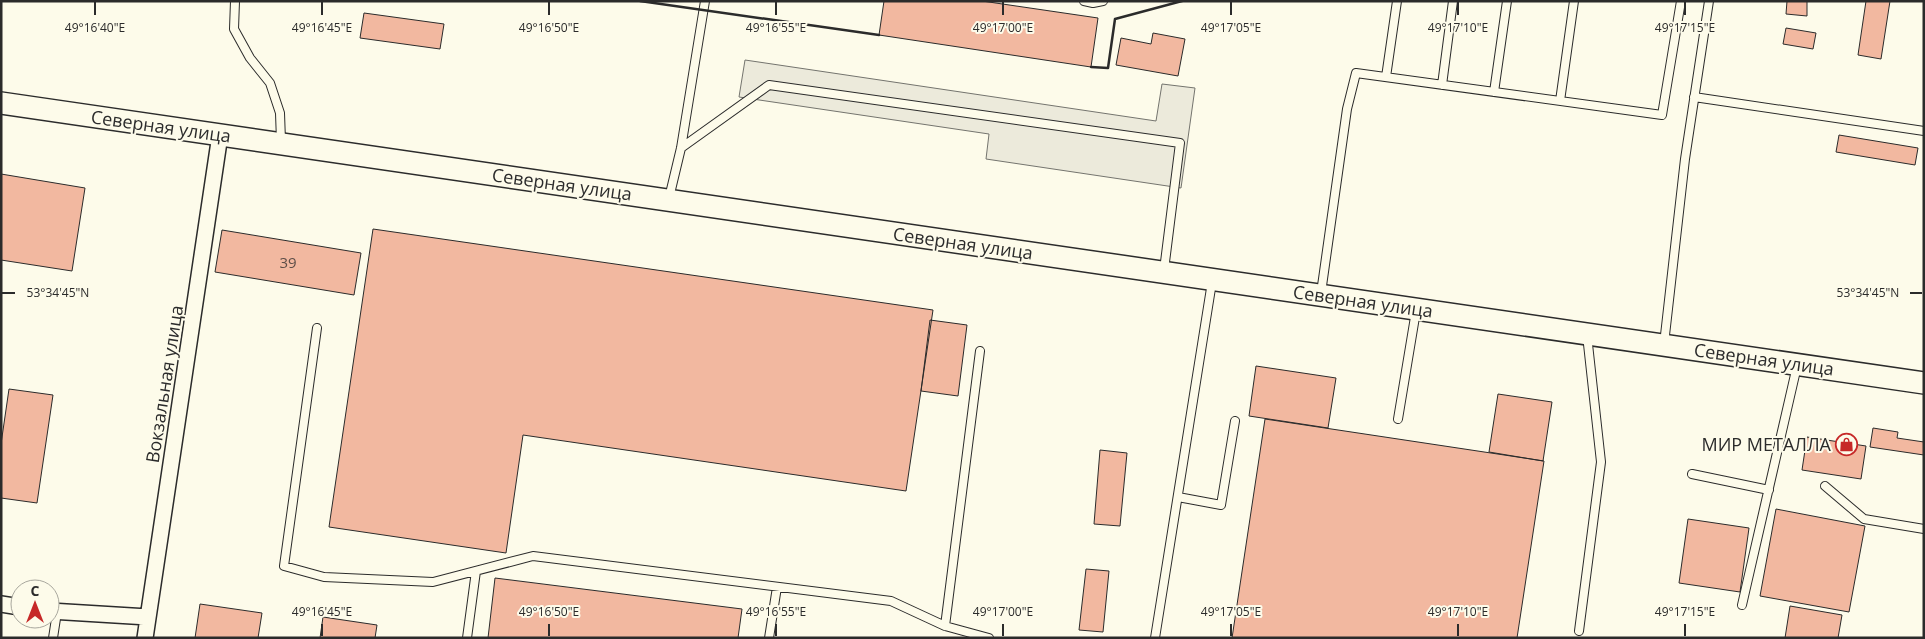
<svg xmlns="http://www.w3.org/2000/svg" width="1925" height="639" font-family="'Open Sans',sans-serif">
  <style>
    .parking { fill: #eceadb; stroke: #74746e }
    .building { fill: #f2b8a0; stroke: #2b2b2b }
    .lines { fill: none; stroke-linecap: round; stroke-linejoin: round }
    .service-casing { stroke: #2b2b2b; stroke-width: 10 }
    .minor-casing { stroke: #2b2b2b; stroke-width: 18 }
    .secondary-casing { stroke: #2b2b2b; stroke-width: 24 }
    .service { stroke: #fdfbea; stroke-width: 8 }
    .minor { stroke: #fdfbea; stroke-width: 15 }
    .secondary { stroke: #fdfbea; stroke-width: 21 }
    .wall { stroke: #2b2b2b; stroke-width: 2.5 }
    .ticks { fill: none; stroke: #2b2b2b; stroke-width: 2 }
    .labels { text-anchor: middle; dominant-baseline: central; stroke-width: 4; stroke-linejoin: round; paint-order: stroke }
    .number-label { font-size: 15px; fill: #5d4e48 }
    .street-label { font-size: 18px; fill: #2b2b2b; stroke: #fdfbea }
    .poi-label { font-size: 18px; fill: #2b2b2b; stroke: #fdfbea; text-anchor: end }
    .ticks-label { font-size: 12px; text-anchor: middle; fill: #2b2b2b; stroke: #fdfbea; stroke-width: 4; stroke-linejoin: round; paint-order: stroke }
  </style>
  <rect width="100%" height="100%" fill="#fdfbea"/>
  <!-- parking -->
  <path class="parking" d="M745,60L1156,121L1162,84L1195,88L1181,188L986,159L989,134L739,97Z"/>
  <!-- building -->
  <path class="building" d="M884,1H982L1098,18L1091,67L879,35Z
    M1787,1H1807V16L1786,14Z
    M1866,1H1890L1881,59L1858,55Z
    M364,13L444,24L440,49L360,38Z
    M1786,28L1816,33L1813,49L1783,44Z
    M1153,33L1185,39L1178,76L1116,65L1121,38L1151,44Z
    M1839,135L1918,148L1915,165L1836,152Z
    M1,174L85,188L72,271L1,260Z
    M373,229L933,310L906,491L523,435L506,553L329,527Z
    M222,230L361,253L354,295L215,272Z
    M930,320L967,325L958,396L921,391Z
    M1256,366L1336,378L1328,428L1249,416Z
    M9,389L53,395L37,503L1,498V444Z
    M1498,394L1552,402L1543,461L1489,452Z
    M1265,419L1544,461L1517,638H1232Z
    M1873,428L1898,432L1897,438L1924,442V455L1870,447Z
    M1807,437L1866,446L1861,479L1802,470Z
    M1100,450L1127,453L1120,526L1094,524Z
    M1776,509L1865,526L1849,612L1760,596Z
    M1688,519L1749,528L1740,592L1679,583Z
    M1086,569L1109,571L1103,632L1079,630Z
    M495,578L742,609L738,638H488Z
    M200,604L262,613L258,638H195Z
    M1790,606L1842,615L1838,638H1785Z
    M323,617L377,625L375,638H320Z"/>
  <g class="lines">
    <defs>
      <path id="service" d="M235,1L234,29L250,58L270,83L280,113L281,141
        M1084,1L1093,3L1103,1
        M1386,77L1397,1
        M1442,85L1453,1
        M1494,92L1507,1
        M1694,97L1924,131
        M1560,101L1574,1
        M681,148L769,85L1180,143L1164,270
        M669,198L681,148L705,1
        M1321,293L1347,109L1356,73L1662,115L1681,1
        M317,328L284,566L324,577L433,582L533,556L891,601L945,626
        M1664,344L1685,159L1709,1
        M980,351L945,626L989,638
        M1398,419L1416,311
        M1692,474L1769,490
        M1825,486L1864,519L1924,529
        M1178,497L1221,505L1235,421
        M1742,605L1797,366
        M1579,631L1601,462L1587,335
        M53,638L57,612
        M467,638L476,571
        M769,638L777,587
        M1155,638L1212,282"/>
      <path id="minor" d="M1,604L20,607
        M50,611L148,617
        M145,638L220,135"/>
      <path id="secondary" d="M1,103L1924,383"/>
    </defs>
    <!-- service casing -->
    <use href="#service" class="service-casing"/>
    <!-- minor casing -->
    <use href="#minor" class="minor-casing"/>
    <!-- secondary casing -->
    <use href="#secondary" class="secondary-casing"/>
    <!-- service -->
    <use href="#service" class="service"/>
    <!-- minor -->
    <use href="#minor" class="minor"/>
    <!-- secondary -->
    <use href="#secondary" class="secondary"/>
    <!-- wall -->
    <path class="wall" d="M640,1L879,35
      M1091,67L1108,68L1115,19L1182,1"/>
  </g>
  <!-- ticks -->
  <path class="ticks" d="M95,2V15M322,2V15M549,2V15M776,2V15M1003,2V15M1231,2V15M1458,2V15M1685,2V15M2,293H15M1910,293H1922M322,624V636M549,624V636M776,624V636M1003,624V636M1231,624V636M1458,624V636M1685,624V636"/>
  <!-- icons -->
  <defs>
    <symbol id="shop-ring" viewBox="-11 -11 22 22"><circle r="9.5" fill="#fdfbea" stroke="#c62828" stroke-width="1.5"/><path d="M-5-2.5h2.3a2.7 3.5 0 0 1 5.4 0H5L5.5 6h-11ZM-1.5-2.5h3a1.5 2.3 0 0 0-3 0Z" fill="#c62828"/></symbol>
  </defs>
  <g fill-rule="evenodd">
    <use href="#shop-ring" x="1834" y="432" width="25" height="25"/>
  </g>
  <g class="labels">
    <!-- number labels -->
    <g class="number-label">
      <text x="288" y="262">39</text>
    </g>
    <!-- street labels -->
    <g class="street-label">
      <text transform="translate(161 126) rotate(8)">Северная улица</text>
      <text transform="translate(562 184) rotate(8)">Северная улица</text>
      <text transform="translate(963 243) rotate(8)">Северная улица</text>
      <text transform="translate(1363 301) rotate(8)">Северная улица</text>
      <text transform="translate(1764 359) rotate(8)">Северная улица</text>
      <text transform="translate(164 384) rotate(-81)">Вокзальная улица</text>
    </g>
    <!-- poi labels -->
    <g class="poi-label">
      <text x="1831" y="444">МИР МЕТАЛЛА</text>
    </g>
  </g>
  <g class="ticks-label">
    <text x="95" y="32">49°16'40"E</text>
    <text x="322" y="32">49°16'45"E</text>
    <text x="549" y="32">49°16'50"E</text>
    <text x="776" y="32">49°16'55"E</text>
    <text x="1003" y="32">49°17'00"E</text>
    <text x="1231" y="32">49°17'05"E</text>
    <text x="1458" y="32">49°17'10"E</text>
    <text x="1685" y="32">49°17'15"E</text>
    <text x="58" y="297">53°34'45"N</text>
    <text x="1868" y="297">53°34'45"N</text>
    <text x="322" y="616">49°16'45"E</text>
    <text x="549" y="616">49°16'50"E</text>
    <text x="776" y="616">49°16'55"E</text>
    <text x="1003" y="616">49°17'00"E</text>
    <text x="1231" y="616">49°17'05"E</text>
    <text x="1458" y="616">49°17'10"E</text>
    <text x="1685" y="616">49°17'15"E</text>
  </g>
  <!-- border -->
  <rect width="1925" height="639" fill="none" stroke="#2b2b2b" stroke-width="5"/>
  <!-- north arrow -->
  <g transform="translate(35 604)"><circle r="24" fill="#fdfbea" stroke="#a9a89e"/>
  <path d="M0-4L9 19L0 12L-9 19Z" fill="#c62828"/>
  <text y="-8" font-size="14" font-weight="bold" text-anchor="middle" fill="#2b2b2b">С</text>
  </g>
</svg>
